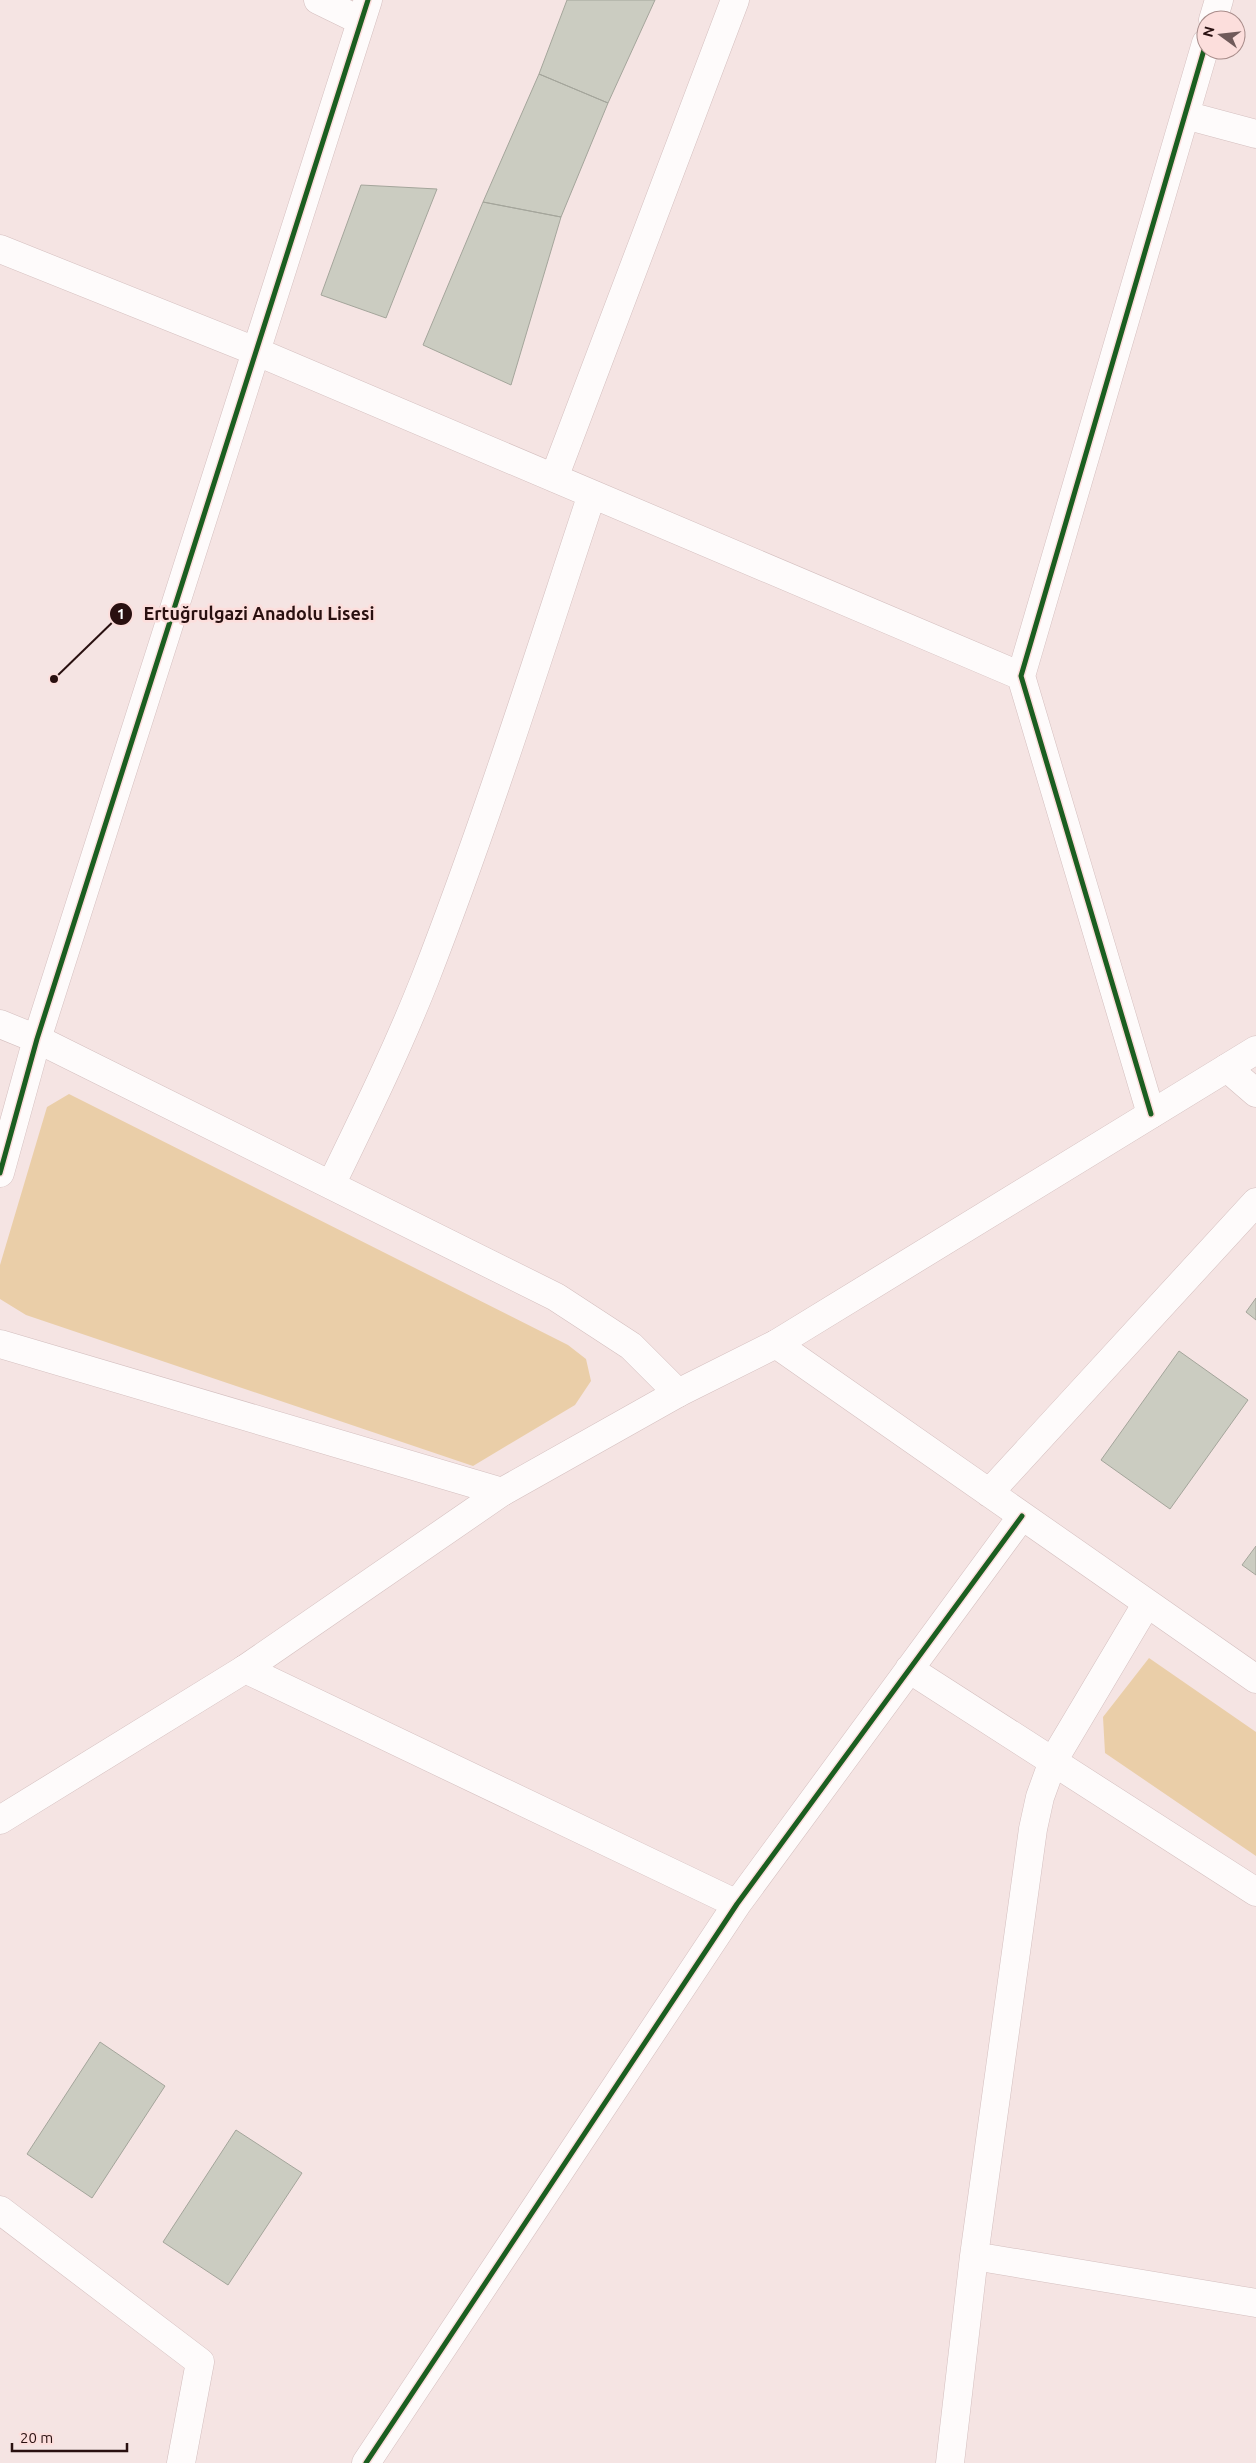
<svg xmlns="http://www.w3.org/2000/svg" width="1256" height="2463" font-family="Ubuntu,sans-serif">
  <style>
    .green { fill: #eacea8 }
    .building { fill: #cbccc1; stroke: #a4a59b }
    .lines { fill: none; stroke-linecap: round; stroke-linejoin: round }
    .minor-casing { stroke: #d4bfbf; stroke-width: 29 }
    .major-casing { stroke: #d4bfbf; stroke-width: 29 }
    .minor { stroke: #fefbfb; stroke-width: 28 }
    .major { stroke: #fefbfb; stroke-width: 28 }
    .cycleway-casing { stroke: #fcdedc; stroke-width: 8 }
    .cycleway { stroke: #1b5e20; stroke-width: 5 }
    .leader { fill: none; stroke: #291010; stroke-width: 2 }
    .callout-dot { fill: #291010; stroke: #fcdedc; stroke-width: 2 }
    .mark-label { font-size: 15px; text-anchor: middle; font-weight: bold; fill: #fff }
    .callout-label { font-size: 18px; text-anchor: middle; font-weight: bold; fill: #291010; stroke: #fcdedc; stroke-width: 5; stroke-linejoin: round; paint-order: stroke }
  </style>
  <rect width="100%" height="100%" fill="#f5e4e3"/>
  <!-- green -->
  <path class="green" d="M69,1094L568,1345L586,1359L591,1381L575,1405L473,1466L26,1315L0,1299V1265L47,1107Z
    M1149,1658L1256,1732V1856L1105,1753L1103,1717Z"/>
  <!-- building -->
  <path class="building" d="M567,0H655L608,103L539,74Z
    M539,74L608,103L561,217L483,202Z
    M361,185L437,189L386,318L321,295Z
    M483,202L561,217L511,385L423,345Z
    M1256,1298V1320L1246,1312Z
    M1179,1351L1248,1400L1170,1509L1101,1460Z
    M1256,1546V1575L1242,1565Z
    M100,2042L165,2086L92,2198L27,2154Z
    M236,2130L302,2173L228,2285L163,2242Z"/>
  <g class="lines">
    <defs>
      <path id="minor" d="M318,0L361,21
        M1213,20L1219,0
        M1185,115L1256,134
        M0,249L255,351L1021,676
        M554,478L735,0
        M0,1024L37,1039L556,1297L631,1346L678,1393
        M1227,1068L1256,1093
        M1151,1114L1021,676L1206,43
        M0,1173L37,1039L368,0
        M331,1185C364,1117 397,1050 425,979C487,820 538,657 592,494
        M0,1344L502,1492
        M776,1344L1256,1679
        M989,1493L1256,1202
        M245,1669L737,1904
        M909,1669L1256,1892
        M0,2210L200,2362L181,2463
        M974,2256L1256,2303
        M366,2463L737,1904L1022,1516
        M950,2463L974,2256L1033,1829L1040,1797L1053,1761L1147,1603"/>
      <path id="major" d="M0,1820L245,1669L502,1492L678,1393L776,1344L1256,1050"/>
    </defs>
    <!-- minor casing -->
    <use href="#minor" class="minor-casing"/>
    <!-- major casing -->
    <use href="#major" class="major-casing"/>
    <!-- minor -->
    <use href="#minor" class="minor"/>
    <!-- major -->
    <use href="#major" class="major"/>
    <defs>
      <path id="cycleway" d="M1151,1114L1021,676L1206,43
        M0,1173L37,1039L368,0
        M366,2463L737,1904L1022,1516"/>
    </defs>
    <!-- cycleway casing -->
    <use href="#cycleway" class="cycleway-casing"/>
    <!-- cycleway -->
    <use href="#cycleway" class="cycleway"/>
  </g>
  <!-- callouts -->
  <path class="leader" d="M54 679L121 614"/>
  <g class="callout-dot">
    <circle cx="54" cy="679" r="5"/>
    <circle cx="121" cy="614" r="12"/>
  </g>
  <g class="mark-label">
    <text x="121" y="619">1</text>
  </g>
  <g class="callout-label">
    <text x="259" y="620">Ertuğrulgazi Anadolu Lisesi</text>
  </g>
  <!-- north arrow -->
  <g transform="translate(1221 35) rotate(285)"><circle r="24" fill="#fcdedc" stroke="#a88c8a"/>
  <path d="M0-4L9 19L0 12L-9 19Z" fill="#705a5a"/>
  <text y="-8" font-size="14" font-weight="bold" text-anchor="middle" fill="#291010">N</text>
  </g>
  <!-- scale -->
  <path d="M12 2443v8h115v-8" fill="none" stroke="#291010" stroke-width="2.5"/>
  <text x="20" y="2443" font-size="15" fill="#291010" stroke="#fcdedc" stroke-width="4" paint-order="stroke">20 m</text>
</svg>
